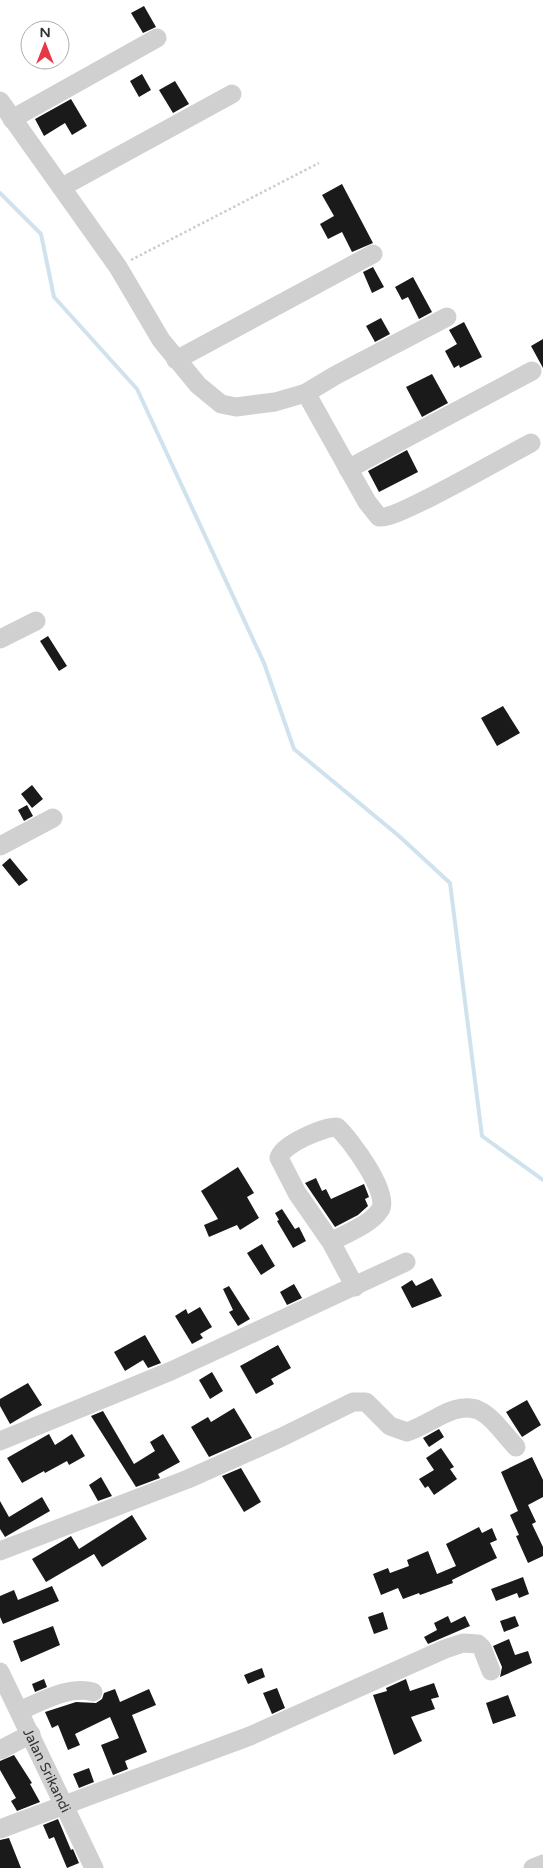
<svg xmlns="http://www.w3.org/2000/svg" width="543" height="1868" font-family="'Varela Round',sans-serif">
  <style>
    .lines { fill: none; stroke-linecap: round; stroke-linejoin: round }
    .stream { stroke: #cfe2ee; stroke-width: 4 }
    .building { fill: #1a1a1a }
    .path { stroke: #cdcdcd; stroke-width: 2.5; stroke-dasharray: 2.5 2.5; stroke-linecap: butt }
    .minor { stroke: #d0d0d0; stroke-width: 19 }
    .labels { text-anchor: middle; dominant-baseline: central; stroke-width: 5; stroke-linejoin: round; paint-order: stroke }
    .street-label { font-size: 14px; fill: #333; stroke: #fff }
  </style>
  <rect width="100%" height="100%" fill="#fff"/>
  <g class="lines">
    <!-- stream -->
    <path class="stream" d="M0,193L41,234L54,297L137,389L264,663L294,749L399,836L450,883L482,1136L543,1180"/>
  </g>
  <!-- building -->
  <path class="building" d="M144,6L156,27L143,33L131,13Z
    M142,74L151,90L139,97L130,81Z
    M175,81L189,104L173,113L159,90Z
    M71,99L87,126L72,135L65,123L44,136L35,119Z
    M342,184L373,243L352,252L342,232L328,239L320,224L334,216L322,195Z
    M373,267L384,287L372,293L363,272Z
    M413,277L432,312L419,319L408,297L402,300L395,287Z
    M381,318L390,334L375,342L366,326Z
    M464,322L482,357L460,368L459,365L454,368L445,351L457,344L449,330Z
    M543,339V368L531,346Z
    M432,374L448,403L422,417L406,387Z
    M407,450L418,472L379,492L368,471Z
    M48,636L67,666L59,671L40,641Z
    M503,706L520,733L497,746L481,718Z
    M32,785L43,799L32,808L21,794Z
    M27,805L33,816L24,821L18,810Z
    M10,858L28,880L19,886L2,865Z
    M238,1167L254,1193L247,1197L259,1218L240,1230L237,1225L209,1237L204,1225L218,1219L201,1191Z
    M316,1178L322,1191L326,1189L331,1199L364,1184L369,1197L365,1199L368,1206L358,1215L335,1227L305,1183Z
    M282,1209L295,1229L299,1227L306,1241L293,1248L277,1221L279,1220L275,1213Z
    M262,1244L275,1266L261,1275L247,1253Z
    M432,1278L442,1296L412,1308L401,1287L412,1280L416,1286Z
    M294,1284L302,1298L287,1305L280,1292Z
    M229,1286L250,1319L238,1326L229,1312L233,1310L223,1289Z
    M200,1307L212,1327L200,1334L203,1338L192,1344L175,1316L186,1309L188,1314Z
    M145,1335L161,1363L148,1368L143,1360L125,1371L114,1352Z
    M278,1345L291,1368L271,1379L274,1384L256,1394L240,1366Z
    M212,1372L223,1391L210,1399L199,1380Z
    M28,1383L42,1405L10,1424L0,1406V1399Z
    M527,1400L541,1425L522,1437L506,1412Z
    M234,1408L252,1438L209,1457L191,1427L208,1417L211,1422Z
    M103,1411L134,1464L155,1451L150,1442L163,1434L180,1462L158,1474L160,1478L136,1487L91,1416Z
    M439,1429L444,1437L429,1447L423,1438Z
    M49,1434L55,1445L72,1434L85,1456L69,1465L67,1461L45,1473L44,1471L22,1483L7,1458Z
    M441,1448L454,1467L450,1469L457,1479L434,1495L428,1486L425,1488L419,1479L434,1470L426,1458Z
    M532,1457L543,1480V1497L528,1505L536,1522L532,1524L543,1547V1556L528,1563L516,1536L519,1535L510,1515L518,1511L501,1472Z
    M241,1468L261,1502L244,1512L222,1476Z
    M101,1477L112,1496L98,1501L89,1485Z
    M42,1497L50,1511L5,1537L0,1529V1501L9,1517Z
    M132,1515L147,1539L102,1567L94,1554L46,1582L32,1559L71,1536L79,1549Z
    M479,1527L482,1533L492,1528L497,1540L490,1543L497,1558L452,1580L453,1583L420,1595L419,1593L403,1599L398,1588L381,1595L373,1574L388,1568L390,1573L409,1566L407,1560L428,1551L437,1574L456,1566L446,1544Z
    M523,1577L529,1594L519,1598L517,1593L496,1601L491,1589Z
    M52,1586L59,1601L3,1624L0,1617V1596L14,1590L18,1600Z
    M383,1612L388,1629L374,1634L368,1617Z
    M448,1616L451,1623L465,1616L470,1626L428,1644L424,1637L437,1630L434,1623Z
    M515,1616L519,1626L504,1632L500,1621Z
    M53,1626L60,1645L21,1662L13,1641Z
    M509,1639L515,1655L528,1651L532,1663L500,1677L502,1667L493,1646Z
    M262,1668L265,1677L248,1684L244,1675Z
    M44,1679L47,1687L35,1692L32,1684Z
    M406,1679L410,1691L434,1683L439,1697L431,1699L435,1709L411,1717L422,1741L394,1755L373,1695L387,1691L386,1688Z
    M277,1688L285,1708L272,1714L263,1693Z
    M115,1689L120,1702L149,1689L156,1705L132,1715L147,1752L125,1761L128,1769L113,1775L101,1745L119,1738L110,1717L75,1734L80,1745L68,1750L58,1725L52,1728L45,1712L76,1702L96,1703L102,1699L104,1693Z
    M508,1695L516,1716L493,1724L486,1703Z
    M14,1755L32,1783L30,1784L40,1802L17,1811L11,1801L16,1798L0,1770V1761Z
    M89,1768L94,1782L79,1788L73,1774Z
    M58,1819L71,1850L73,1849L79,1863L67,1868L54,1837L49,1839L43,1825Z
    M9,1838L21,1868H0V1840Z"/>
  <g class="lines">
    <!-- path -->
    <path class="path" d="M131,260L319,163"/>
    <!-- minor -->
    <g class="minor">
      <path d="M0,101L118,267L161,340L198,385L221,404L236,407L275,402L306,393L367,502L379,517C395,521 509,454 531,443"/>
      <path d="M12,119L157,38"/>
      <path d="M62,187L232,94"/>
      <path d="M176,360L373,254"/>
      <path d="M306,393L336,375L447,317"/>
      <path d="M348,469L532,371"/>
      <path d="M0,639L36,621"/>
      <path d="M0,846L53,818"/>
      <path d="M331,1242C347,1233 370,1225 380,1210C391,1194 350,1139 337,1127C324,1127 282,1144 279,1158L297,1193L331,1242L355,1287"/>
      <path d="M0,1441L171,1371L406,1262"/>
      <path d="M0,1551L188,1479L282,1437L353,1402H366L390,1426L407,1432C419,1428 430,1421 442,1415C481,1395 491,1420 516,1447"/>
      <path id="s1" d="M0,1672L94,1868"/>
      <path d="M19,1711C41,1702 69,1685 93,1692"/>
      <path d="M0,1750L31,1734"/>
      <path d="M0,1829L250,1736L445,1649L463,1643L478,1644L482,1648L491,1671"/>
      <path d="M533,1868L543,1864"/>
    </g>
  </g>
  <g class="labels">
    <!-- street labels -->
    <g class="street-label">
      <text stroke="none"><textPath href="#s1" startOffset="109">Jalan Srikandi</textPath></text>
    </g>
  </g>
  <!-- north arrow -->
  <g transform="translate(45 45)"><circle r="24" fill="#ffffff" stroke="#adadad"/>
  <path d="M0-4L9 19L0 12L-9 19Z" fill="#e63946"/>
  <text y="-8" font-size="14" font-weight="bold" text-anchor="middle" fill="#333333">N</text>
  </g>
</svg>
